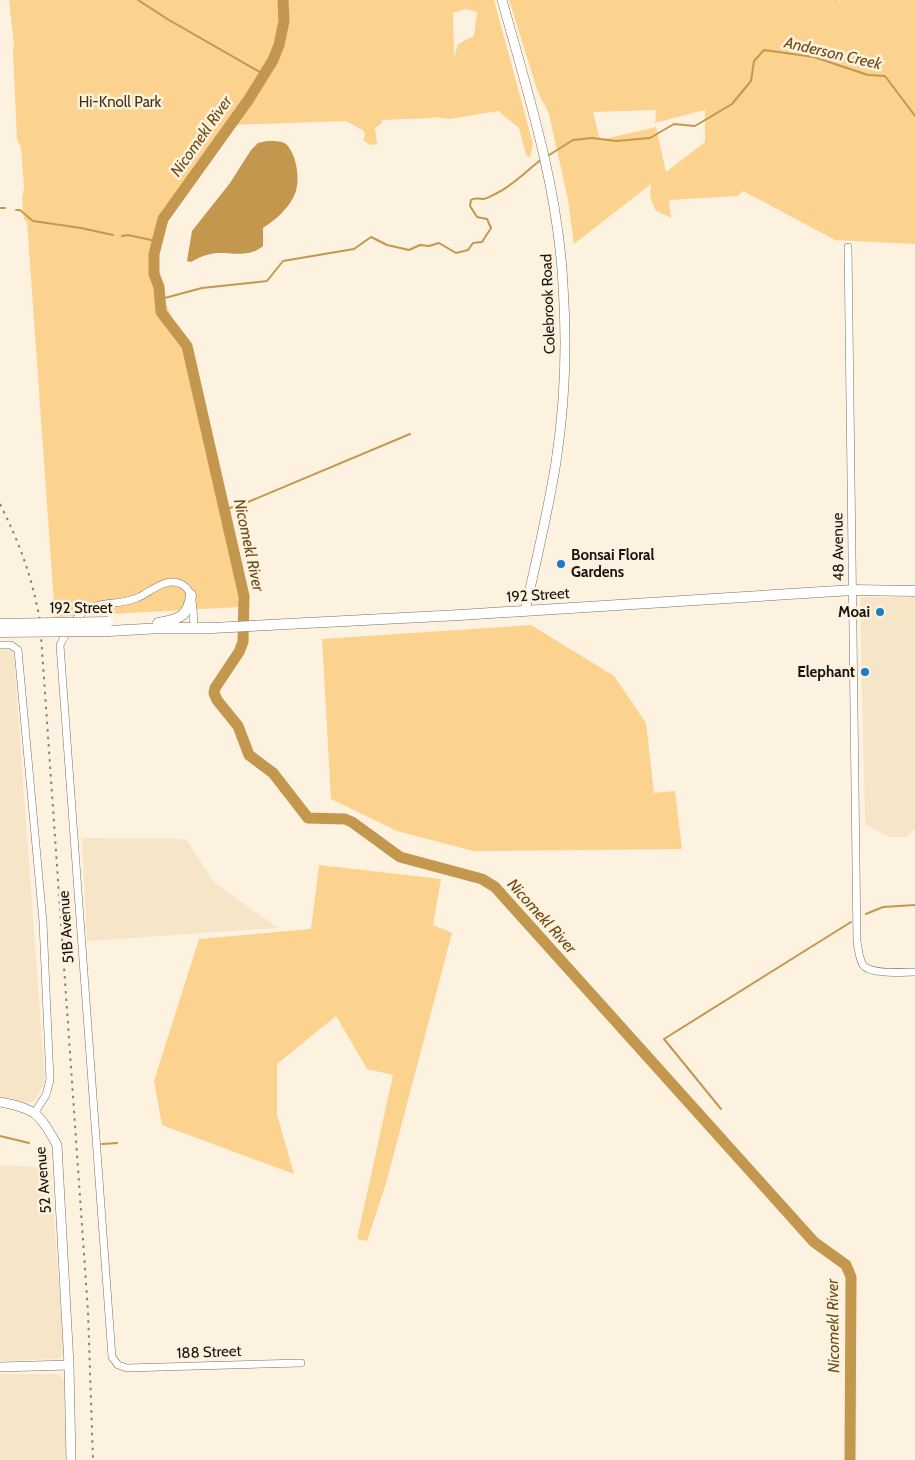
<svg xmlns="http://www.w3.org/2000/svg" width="915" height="1460" font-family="Cabin,sans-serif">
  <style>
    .built { fill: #f7e5c8 }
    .green { fill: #fcd28f; fill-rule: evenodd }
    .water { fill: #c3984e }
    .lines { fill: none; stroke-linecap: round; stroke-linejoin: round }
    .stream { stroke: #c3984e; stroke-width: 2 }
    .river { stroke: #c3984e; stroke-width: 11 }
    .minor-casing { stroke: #7d705d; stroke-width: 8 }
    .tertiary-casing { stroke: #7d705d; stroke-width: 10 }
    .secondary-casing { stroke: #7d705d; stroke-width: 11 }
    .minor { stroke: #fff; stroke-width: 7 }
    .tertiary { stroke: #fff; stroke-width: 9 }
    .secondary { stroke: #fff; stroke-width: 10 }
    .rail { stroke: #888073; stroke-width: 2; stroke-dasharray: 2.5 5; stroke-linecap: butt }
    .secondary-bridge-casing { stroke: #7d705d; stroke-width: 11; stroke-linecap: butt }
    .secondary-bridge { stroke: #fff; stroke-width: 10 }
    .poi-dot { fill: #177ec9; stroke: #fdf2e0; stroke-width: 2 }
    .labels { text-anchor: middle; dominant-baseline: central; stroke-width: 5; stroke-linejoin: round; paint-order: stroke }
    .park-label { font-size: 15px; fill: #42300f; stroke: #fdf2e0 }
    .street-label { font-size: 15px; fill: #19140c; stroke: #fdf2e0 }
    .poi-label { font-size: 15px; font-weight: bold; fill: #19140c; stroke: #fdf2e0; text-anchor: end }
    .water-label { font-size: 16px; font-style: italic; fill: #6c4e16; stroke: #fdf2e0 }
  </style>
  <rect width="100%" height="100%" fill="#fdf2e0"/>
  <!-- built -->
  <path class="built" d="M860,597H915V829L907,837H888L865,824Z
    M0,649H10L14,657L45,1082L34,1101L27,1103L0,1097Z
    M82,838L186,839L214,882L278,928L87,941Z
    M0,1165L50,1168L64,1351L60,1359L0,1361Z
    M0,1374H55L62,1376L64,1381L66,1460H0Z"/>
  <!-- green -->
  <path class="green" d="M9,0H494L533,144L530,158L526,155L519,128L498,111L450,119L431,117V118L382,120V123L375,128L377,144L370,145L363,140L365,135L364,131L346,121L229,125L207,157L168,220L159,242L156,264L158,280L189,367L210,438L222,500L241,576L242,590L239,607L55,617L27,221L24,220L22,199L24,187L21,147L17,140L13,52L14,45ZM466,9L477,12L474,36L458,44L454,58L453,13Z
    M509,0H839V2L841,0H915V244L835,240L743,191L738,196L669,200L671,218L655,210L650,196L651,184L574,244L568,200L549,114L538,92ZM656,110L655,123L705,110V142L666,172L656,127L600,140L593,112Z
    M531,625L614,676L646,723L654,793L675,791L682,849L473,851L397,831L331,799L322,639Z
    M319,865L441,879L433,925L452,933L387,1180L367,1241L357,1239L393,1075L367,1069L336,1016L277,1064V1114L294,1174L162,1125L154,1081L199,939L311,929Z"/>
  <!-- water -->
  <path class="water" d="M267,141C274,141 283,140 288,146C298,159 301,185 293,198C286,211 275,220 263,228V246C249,258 234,252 217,253C207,254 200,257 191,262L187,261L192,231L230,183L251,150L258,143Z"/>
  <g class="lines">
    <!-- stream -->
    <path class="stream" d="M138,0L169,20L265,75
      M546,157L573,140L592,138L616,141L650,138L674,124L695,126L732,104L751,81L754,61L764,50L814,57L868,75L885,76L915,116
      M0,208H5
      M16,210H20L33,221L81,228L113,235
      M122,236L128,235L156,241
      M161,299L202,288L267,281L283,261L354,249L371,237L387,245L409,250L420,245L429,246L439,243L456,253L468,250L473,243L482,242L491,228L487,219L477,217L470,206L471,200C476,197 477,199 483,199C487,199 493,195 497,193C515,184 527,170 542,159
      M224,510L248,502L410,434
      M866,914L883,907L915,905
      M721,1109L664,1039L851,922
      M0,1136L29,1143
      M102,1144L117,1143"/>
    <!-- river -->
    <path class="river" d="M283,0L284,21L279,45L273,60L249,99L163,219L154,254V274L159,287L161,312L187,346L244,596L243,642L239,652L215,688L214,693L217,700L238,726L249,755L273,773L308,818L345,819L352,822L400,857L482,879L495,887L814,1242L846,1265L851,1277L850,1460"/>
    <defs>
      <path id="minor" d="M848,247L857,941C858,949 859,958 863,965C871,975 902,972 915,972
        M194,628C193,616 195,592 183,585C167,575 151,592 137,598C122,605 99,601 85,611C74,618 66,633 60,645L112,1357L118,1365L127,1368L301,1363
        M0,645H11L18,650L43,922L50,1080L46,1095L35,1112"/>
      <path id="tertiary" d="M502,0C528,93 558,187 563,285C567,343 565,404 556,462C548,512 536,562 525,611
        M0,1102C36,1109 39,1113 57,1145L69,1365L71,1460
        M0,1367L69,1365"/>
      <path id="secondary" d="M158,623C177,620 189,617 191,595
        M109,631L162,628H212L460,615L853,590L915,591"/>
    </defs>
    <!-- minor casing -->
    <use href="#minor" class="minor-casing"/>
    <!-- tertiary casing -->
    <use href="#tertiary" class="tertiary-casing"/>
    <!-- secondary casing -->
    <use href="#secondary" class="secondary-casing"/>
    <!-- minor -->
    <use href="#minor" class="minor"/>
    <!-- tertiary -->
    <use href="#tertiary" class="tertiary"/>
    <!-- secondary -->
    <use href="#secondary" class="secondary"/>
    <!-- rail -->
    <path class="rail" d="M0,504C20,544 32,577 40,621L88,1312L93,1460"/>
    <defs>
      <path id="secondary-bridge" d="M0,624L108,622
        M0,632L109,631"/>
    </defs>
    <!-- secondary-bridge casing -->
    <use href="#secondary-bridge" class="secondary-bridge-casing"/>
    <!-- secondary-bridge -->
    <use href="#secondary-bridge" class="secondary-bridge"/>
  </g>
  <!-- markers -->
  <g class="poi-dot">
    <circle cx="561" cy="564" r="5"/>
    <circle cx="880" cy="612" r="5"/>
    <circle cx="865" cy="672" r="5"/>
  </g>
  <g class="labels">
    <!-- park labels -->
    <g class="park-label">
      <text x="120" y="102">Hi-Knoll Park</text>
    </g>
    <!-- street labels -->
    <g class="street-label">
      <text transform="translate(548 304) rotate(-92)">Colebrook Road</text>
      <text transform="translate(838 547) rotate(-91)">48 Avenue</text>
      <text transform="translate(538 595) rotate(-4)">192 Street</text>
      <text x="81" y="608">192 Street</text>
      <text transform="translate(66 927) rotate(-94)">51B Avenue</text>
      <text transform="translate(43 1180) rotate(-95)">52 Avenue</text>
      <text transform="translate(209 1352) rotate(-2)">188 Street</text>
    </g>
    <!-- poi labels -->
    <g class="poi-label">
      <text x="571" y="555" text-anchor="start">Bonsai Floral<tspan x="571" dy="17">Gardens</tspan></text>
      <text x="870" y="612">Moai</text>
      <text x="855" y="672">Elephant</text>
    </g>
    <!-- water labels -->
    <g class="water-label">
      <text transform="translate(833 53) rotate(13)">Anderson Creek</text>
      <text transform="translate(201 136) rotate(-55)">Nicomekl River</text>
      <text transform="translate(249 545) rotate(78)">Nicomekl River</text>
      <text transform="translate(542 916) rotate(48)">Nicomekl River</text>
      <text transform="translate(833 1326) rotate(-91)">Nicomekl River</text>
    </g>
  </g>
</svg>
